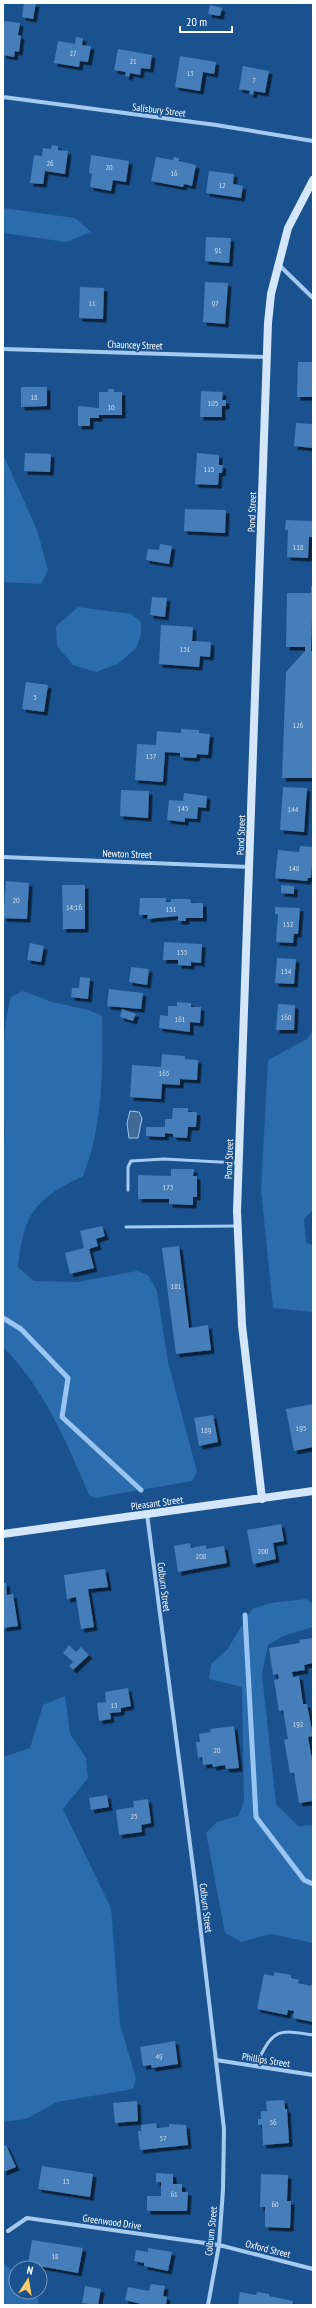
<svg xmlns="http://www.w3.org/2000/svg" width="316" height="2308" font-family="'PT Sans Narrow',sans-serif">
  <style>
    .green { fill: #2b6cac }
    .water { fill: #406a95; stroke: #98c5f1 }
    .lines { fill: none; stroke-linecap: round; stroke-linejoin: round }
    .stream { stroke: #98c5f1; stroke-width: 5 }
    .building { fill: #457eb8; filter: url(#shadow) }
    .lane { stroke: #a5caef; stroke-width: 3 }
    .street { stroke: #a5caef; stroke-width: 4 }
    .secondary { stroke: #d3e6fa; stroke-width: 8 }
    .labels { text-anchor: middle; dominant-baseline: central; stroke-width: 3.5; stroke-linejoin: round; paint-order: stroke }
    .number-label { font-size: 8px; fill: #d0dfed }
    .street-label { font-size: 10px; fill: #fff; stroke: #19528e }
  </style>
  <defs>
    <filter id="shadow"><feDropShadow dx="3.5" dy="3.5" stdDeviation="0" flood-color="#0009"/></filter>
  </defs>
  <rect width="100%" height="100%" fill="#19528e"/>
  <!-- green -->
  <path class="green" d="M3,208L75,218L91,232L66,242L3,233Z
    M3,454L37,530L48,570L41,584L3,582Z
    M78,607L131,614L141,622V635L136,648L118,664L96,672L73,665L57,646L56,626Z
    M23,991L52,1002L89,1010L102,1016C103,1069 103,1126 83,1176C35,1199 24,1213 18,1267L34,1281L77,1282L137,1271L148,1275L157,1291L168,1362L197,1472L192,1481L95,1498L89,1495C68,1444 42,1385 3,1347V1151L5,1132L3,1123C3,1081 0,1037 11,997Z
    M313,1030V1210L304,1219L306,1242L313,1246V1312L273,1308L261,1190L268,1060L307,1039Z
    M306,1599L313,1604V1627L283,1636L268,1645L262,1674L276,1804L298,1826L313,1825V1943L271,1934L241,1942L225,1933L206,1833L217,1822L238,1816L244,1801L242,1687L209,1679L211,1664L227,1650L252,1609L271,1603Z
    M65,1696L70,1734L86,1758L88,1778L63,1809L111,1908L120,2024L136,2079L133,2089L57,2102L26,2119L3,2122V1757L30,1748L43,1705Z
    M3,2263L16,2274V2292H33L39,2301L38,2305H3Z"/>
  <!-- water -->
  <path class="water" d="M130,1111L139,1112L142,1118L138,1138H129L127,1123Z"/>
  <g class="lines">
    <!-- stream -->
    <path class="stream" d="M3,1318L21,1329L68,1378L62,1417L141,1490
      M245,1615L256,1817L304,1880L313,1884"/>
  </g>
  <!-- building -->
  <path class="building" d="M24,3H36L33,19L22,17Z
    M210,5L222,8L220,16L208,14Z
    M3,21L20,23L18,35L21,36L19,52L15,51L14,57L3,55Z
    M76,37L83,38L82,45L91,46L88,62L80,61L79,67L54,63L58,41L75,44Z
    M118,49L152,55L150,69L141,68L140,75L130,73L129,77L125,76L126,72L114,70Z
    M180,56L216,62L214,74L203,72L200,91L175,87Z
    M243,66L269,71L265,93L254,91L253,95L249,94L250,91L239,89Z
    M52,145L58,146V150L68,151L65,174L45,171L43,184L30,183L34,155L42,156L43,148L51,149Z
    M91,155L129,161L126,182L113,180L111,191L90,187L92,174L89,173Z
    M156,157L173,160L174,157L179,158V161L196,165L192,186L184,184L183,187L151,181Z
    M209,171L234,174L233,184L243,186L241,198L206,193Z
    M206,237L231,238L229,263L205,261Z
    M205,282L228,283L225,324L203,322Z
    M80,287L104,288L103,319L79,318Z
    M298,362H313V397H297Z
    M21,387H47V406L21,407Z
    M108,389H114V392H122V415H99V418H90V426H78V406L99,408V392H108Z
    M201,391L223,392L222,400H226V406H222V417H200Z
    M296,423L313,424V448L294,446Z
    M25,453L51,454L50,472L24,471Z
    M197,453L219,455V465H223L222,473H219L218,485L195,484Z
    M185,509L226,510L225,533L184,531Z
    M286,520L313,521V537H309L308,558L287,557L288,530H285Z
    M160,544L172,546L169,564L146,560L148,549L159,550Z
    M311,586H313L311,651H313V778H282L286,672L305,651V647H286L287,593H311Z
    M152,597L167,598L165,617L150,615Z
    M161,625L193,627L192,641L211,642L210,657L200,656L199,667L159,664Z
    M26,682L48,685L44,712L22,709Z
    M181,729L199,730V733L210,734L208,755L197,754L196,758L180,757V753L165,752L163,782L135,780L137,744L156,745L157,731L181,733Z
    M283,787L307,788L304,832L280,830Z
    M121,790L149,791L148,818L120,816Z
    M184,793L207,796L206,808L198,807L197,819L185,818V822L167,820L169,800L183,801Z
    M300,846L313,847L311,878H308L307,881L275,878L278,850L299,852Z
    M6,881L29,883L27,919L3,918Z
    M62,885H85V929H63Z
    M281,885L294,886V894L281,893Z
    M140,898H166V902H171V899H190L191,903H203V918H186V921H178V916L147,919L148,915H139Z
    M275,907L300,908L298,934H294L293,943L276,942L278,914H275Z
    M164,942L202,944L201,963L191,962V966L178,965V960H163Z
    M30,943L44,946L41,962L27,960Z
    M277,958L296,959L294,984L275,983Z
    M131,967L149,969L147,985L129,982Z
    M80,977L90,978L88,999L71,997L72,988H79Z
    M109,989L143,993L141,1009L107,1006Z
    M177,1002L191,1003V1007H201L200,1023L190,1022V1032L159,1028L160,1015L168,1016V1006H177Z
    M278,1004L295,1005L294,1030H276Z
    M122,1009L136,1014L133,1021L120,1017Z
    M162,1054L185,1056V1059L198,1060L197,1080L180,1079V1085L162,1084L161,1099L130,1097L132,1065L161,1067Z
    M173,1108H188V1112H197L196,1127H188L187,1138L173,1137V1134L165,1133V1137L146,1136V1127H165V1119H172Z
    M171,1169H194L193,1176H197V1197H193V1205L169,1204V1199H138V1175L171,1176Z
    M102,1226L105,1236L96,1239L98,1246L89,1249L94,1268L70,1274L65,1253L84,1248L80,1231Z
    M179,1246L189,1328L208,1325L211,1350L176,1354L162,1248Z
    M313,1404V1447L294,1451L286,1409Z
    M213,1415L218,1442L199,1446L194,1418Z
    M281,1524L284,1541L273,1543L276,1559L253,1564L247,1530Z
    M190,1543L191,1548L206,1545V1549L224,1546L227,1563L178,1572L174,1546Z
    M105,1569L108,1587L88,1589L94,1627L81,1629L76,1597L67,1599L64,1575Z
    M3,1583H6L7,1595L13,1594L18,1626L3,1628Z
    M313,1638V1663L304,1665L305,1670L292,1672L293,1677L299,1676L303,1704H307L313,1736L308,1737L313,1765V1801L299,1803L294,1773H290L284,1740L288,1739L283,1710L279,1711L274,1680L279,1679L278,1674L273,1675L269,1648L300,1643L299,1640Z
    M69,1645L76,1652L81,1647L89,1655L73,1670L69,1666L73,1662L63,1653Z
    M128,1688L131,1706L121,1708V1712L110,1713L111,1719L99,1721L97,1703L106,1702L105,1692Z
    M234,1726L239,1768L226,1769L225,1765L213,1767L212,1764L203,1765L202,1757L198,1758L196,1742H200L199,1734L211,1732L210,1729Z
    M107,1795L109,1807L91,1810L89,1798Z
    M148,1799L151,1823L141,1825L142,1832L119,1835L116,1810L134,1807L133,1801Z
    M274,1972L291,1975V1978L299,1980L298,1983L311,1986L313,1979V2022L293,2018L294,2011L288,2010L287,2015L257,2009L264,1974L274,1976Z
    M175,2041L178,2064L152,2068L151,2065L143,2066L140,2047Z
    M284,2100L285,2109H287L289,2143L263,2145L262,2125H258V2119H261V2111H267L266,2101Z
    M137,2101L138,2121L115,2123L113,2103Z
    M156,2123L157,2128L169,2127V2124L186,2125L188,2145L140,2150L138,2131H141V2125Z
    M6,2145L16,2167L3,2172V2147Z
    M42,2166L93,2174L90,2197L38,2189Z
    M156,2173L173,2174V2184H182V2192H188L187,2211H147V2196H161V2182H156Z
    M261,2174L288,2175L287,2201H291L290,2228L265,2227V2207H260Z
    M32,2240L83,2248L78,2273L28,2264Z
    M148,2248L172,2252L168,2271L144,2266V2263L134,2261L136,2250L148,2252Z
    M151,2284L165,2286L163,2296L167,2297L166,2305H145L125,2300L128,2287L149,2291Z
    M85,2286L101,2289L98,2305L82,2303Z
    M240,2292L256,2295L257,2292L269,2294V2296L293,2301L292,2305H238Z"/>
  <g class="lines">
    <!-- lane -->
    <path class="lane" d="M128,1190V1167L131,1161L164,1159L238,1163
      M126,1227L237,1226
      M255,2066C273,2032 273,2028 313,2035"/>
    <!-- street -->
    <path class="street" d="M3,97L216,125L313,141
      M279,265L313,298
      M3,349L266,357
      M3,857L250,867
      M147,1514L196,1890L224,2129L223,2190L219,2245L208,2305
      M216,2060L313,2075
      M8,2231L27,2218L219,2245L313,2269"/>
    <!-- secondary -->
    <path class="secondary" d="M262,1499L242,1325L237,1211L268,323L271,294L288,228L313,180
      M3,1534L313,1491"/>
  </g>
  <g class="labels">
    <!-- number labels -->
    <g class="number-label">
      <text x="73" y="53">27</text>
      <text x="133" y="61">21</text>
      <text x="190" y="73">13</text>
      <text x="254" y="80">7</text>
      <text x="50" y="163">26</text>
      <text x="109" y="167">20</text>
      <text x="174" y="173">16</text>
      <text x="222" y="185">12</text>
      <text x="218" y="250">91</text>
      <text x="92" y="303">11</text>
      <text x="215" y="303">97</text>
      <text x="34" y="397">18</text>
      <text x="213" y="403">105</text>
      <text x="111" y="407">10</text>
      <text x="209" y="469">115</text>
      <text x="298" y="547">118</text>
      <text x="185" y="649">131</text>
      <text x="35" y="697">5</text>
      <text x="298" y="725">126</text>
      <text x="151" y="756">137</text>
      <text x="183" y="808">145</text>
      <text x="293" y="809">144</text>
      <text x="294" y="868">148</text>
      <text x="16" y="900">20</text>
      <text x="74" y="907">14;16</text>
      <text x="171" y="909">151</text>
      <text x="288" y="924">152</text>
      <text x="182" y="952">155</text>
      <text x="286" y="971">154</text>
      <text x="286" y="1017">160</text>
      <text x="180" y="1019">161</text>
      <text x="164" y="1073">165</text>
      <text x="168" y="1187">173</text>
      <text x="176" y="1286">181</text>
      <text x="301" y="1428">195</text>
      <text x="206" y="1430">189</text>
      <text x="263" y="1551">200</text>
      <text x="201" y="1556">208</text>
      <text x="114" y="1705">15</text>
      <text x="298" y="1724">192</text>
      <text x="217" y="1750">20</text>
      <text x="134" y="1816">25</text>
      <text x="159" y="2056">49</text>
      <text x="273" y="2122">56</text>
      <text x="163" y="2138">57</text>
      <text x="66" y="2181">15</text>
      <text x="174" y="2194">61</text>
      <text x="275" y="2204">60</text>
      <text x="55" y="2256">18</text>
    </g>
    <!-- street labels -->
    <g class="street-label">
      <text transform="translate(159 110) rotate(7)">Salisbury Street</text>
      <text transform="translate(135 345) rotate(2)">Chauncey Street</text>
      <text transform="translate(252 512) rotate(-88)">Pond Street</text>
      <text transform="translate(241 835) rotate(-88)">Pond Street</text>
      <text transform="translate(127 854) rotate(2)">Newton Street</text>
      <text transform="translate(229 1159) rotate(-88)">Pond Street</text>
      <text transform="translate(157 1503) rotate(-8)">Pleasant Street</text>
      <text transform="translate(164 1587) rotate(83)">Colburn Street</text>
      <text transform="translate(206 1908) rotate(83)">Colburn Street</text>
      <text transform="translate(266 2060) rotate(9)">Phillips Street</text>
      <text transform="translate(112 2222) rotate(8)">Greenwood Drive</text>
      <text transform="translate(211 2231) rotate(-84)">Colburn Street</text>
      <text transform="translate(268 2249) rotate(14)">Oxford Street</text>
    </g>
  </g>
  <!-- border -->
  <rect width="316" height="2308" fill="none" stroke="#ffffff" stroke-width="8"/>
  <!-- north arrow -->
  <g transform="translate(28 2280) rotate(12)"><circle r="19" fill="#19528e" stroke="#7597bb"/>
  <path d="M0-3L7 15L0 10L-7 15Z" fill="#ffca63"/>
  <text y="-6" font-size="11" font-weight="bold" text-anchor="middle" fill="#ffffff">N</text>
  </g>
  <!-- scale -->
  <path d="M180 26v6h52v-6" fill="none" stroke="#ffffff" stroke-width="2"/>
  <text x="186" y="26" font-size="12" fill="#ffffff" stroke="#19528e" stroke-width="3" paint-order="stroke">20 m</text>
</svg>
